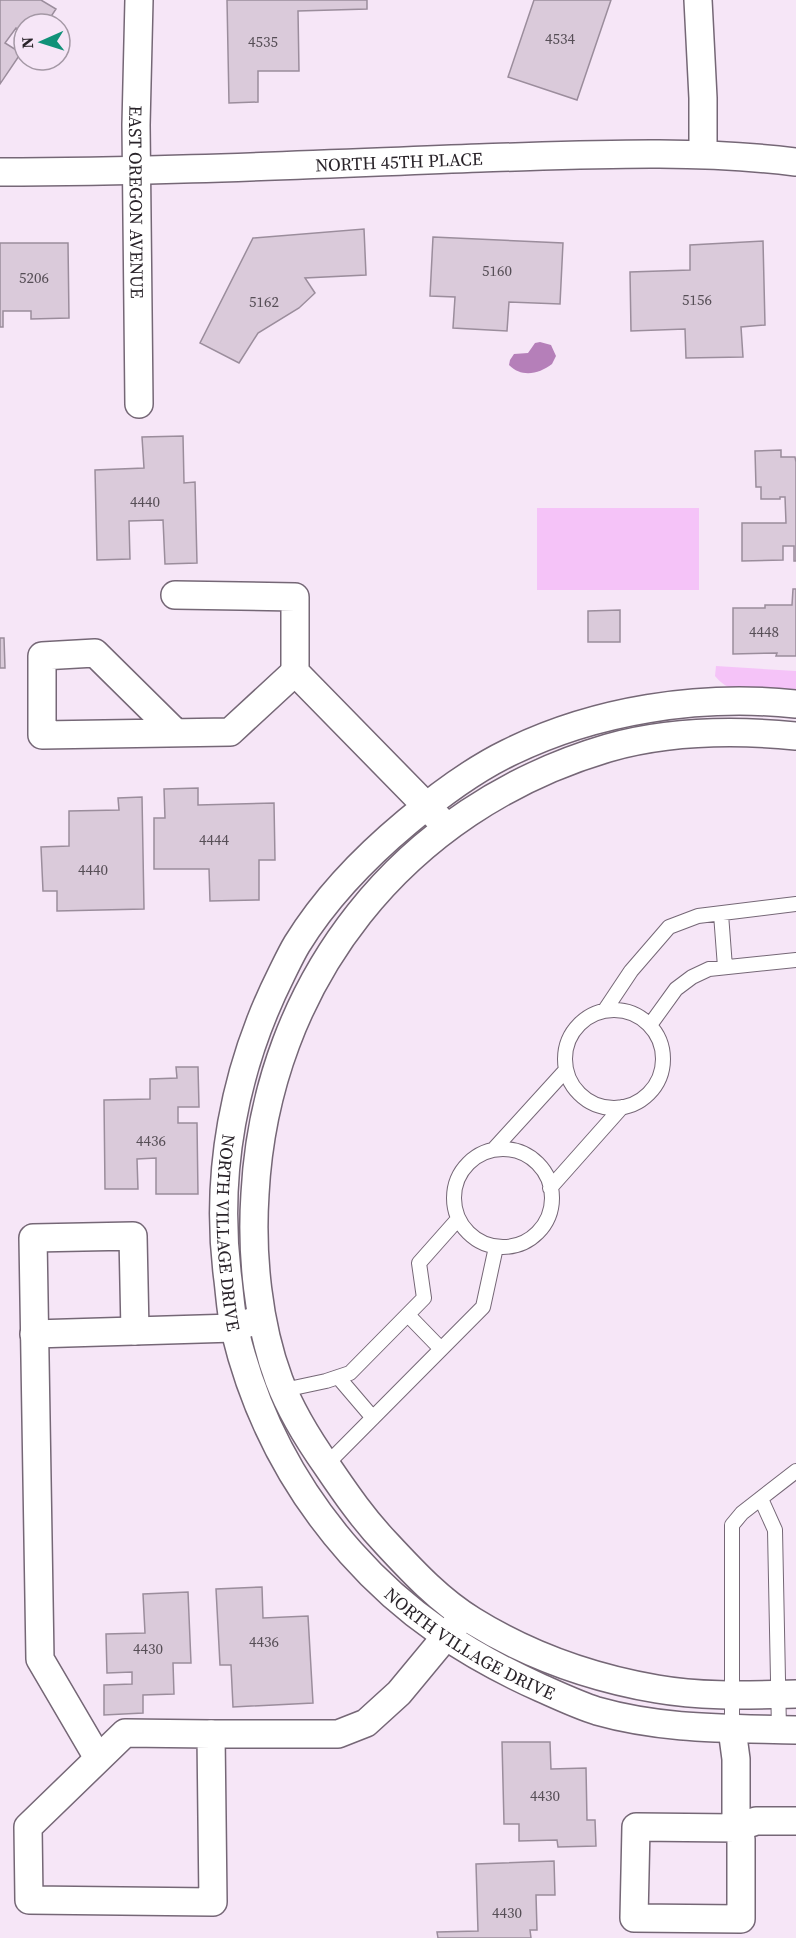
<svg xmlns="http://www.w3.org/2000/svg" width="796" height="1938" font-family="'Source Serif 4',serif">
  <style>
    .green { fill: #f5c3f8 }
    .water { fill: #b57fb9 }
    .building { fill: #dacada; stroke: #9b8d9c; stroke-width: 1.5 }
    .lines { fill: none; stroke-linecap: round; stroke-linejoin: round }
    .service-casing { stroke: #756776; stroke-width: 16 }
    .minor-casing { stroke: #756776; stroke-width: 30 }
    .service { stroke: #fff; stroke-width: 14 }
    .minor { stroke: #fff; stroke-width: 27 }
    .labels { text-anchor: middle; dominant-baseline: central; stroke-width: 4.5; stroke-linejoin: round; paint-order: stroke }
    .number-label { font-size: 15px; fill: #564e56 }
    .street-label { font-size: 18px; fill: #2a242a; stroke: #f6e6f7 }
  </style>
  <rect width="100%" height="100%" fill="#f6e6f7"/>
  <!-- green -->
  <path class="green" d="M537,508H699V590H537Z
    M716,666L796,671V695C769,693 733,699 715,676Z"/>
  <!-- water -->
  <path class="water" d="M540,342L551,345L556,356L552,364C539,374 522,378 509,365L510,360L514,354L528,353L535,343Z"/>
  <!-- building -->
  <path class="building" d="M0,0H41L56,9L46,24H24V33L16,28L5,43L21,53L0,84Z
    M227,0H367V9L298,11L299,71H258V102L229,103Z
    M534,0H611L577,100L508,77Z
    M364,229L366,275L305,278L315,293L299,308L258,333L239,363L200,343L253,238Z
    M433,237L563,243L560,304L509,302L507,331L453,328L455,297L430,296Z
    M763,241L765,325L741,327L743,357L686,358L685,329L631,331L630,272L690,270V245Z
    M0,243H68L69,318L31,319V311H3V327H0Z
    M183,436L184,483L195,482L197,563L165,564L163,520L129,521L130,559L97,560L95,470L144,468L142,437Z
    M781,450V457H795L796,462V561H794V546H783V560L742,561V523H786L785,497H780V499H761V487H756L755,451Z
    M793,589H796V656H776L777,653L733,654V608H765V605H792Z
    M620,610V642H588V611Z
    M0,638H4L5,668H0Z
    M198,788V805L274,803L275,860H259V900L210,901L209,869H154V818H165L164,789Z
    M142,797L144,909L57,911V891H43L41,847L69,846V811L119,810L118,798Z
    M176,1067H198L199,1107H178V1123H197L198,1194H156V1158L137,1159L138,1189H105L104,1100L150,1099V1079L177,1078Z
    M262,1587L263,1618L308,1616L313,1703L233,1707L231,1665H220L216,1589Z
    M188,1592L191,1663H173L174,1694L143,1695V1713L104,1715V1685L132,1684V1672L107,1673L106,1634L145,1633L143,1594Z
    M502,1742H550L551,1769L586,1768L587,1820H595L596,1846L558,1847L557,1840L519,1841V1824H504Z
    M554,1861L555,1895H536L537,1930H530L531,1938H438L437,1932L478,1931L476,1864Z"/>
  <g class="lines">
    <defs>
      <path id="service" d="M721,914L725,967
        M565 1059a49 49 0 1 1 98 0a49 49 0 1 1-98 0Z
        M605,1010L631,971L669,927L698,916L796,904
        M650,1025L676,989L692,977L709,969L796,960
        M454 1198a49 49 0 1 1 98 0a49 49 0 1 1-98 0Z
        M494,1149L565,1071
        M550,1188L622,1107
        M408,1315L441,1349
        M338,1377L373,1418
        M284,1390L326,1381L350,1373L424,1298L419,1263L458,1219
        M326,1465L483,1307L496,1247
        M761,1499L775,1530L779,1730
        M732,1729V1525L742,1513L796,1471"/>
      <g id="minor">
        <path id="s1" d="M139,0L136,125L139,404"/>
        <path d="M698,0L703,98V154"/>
        <path id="s2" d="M0,172C160,172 320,164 480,158C585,155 691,149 796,162"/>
        <path d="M175,595L295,597V672L439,819"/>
        <path id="s3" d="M796,704C699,694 595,710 508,753C471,771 438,796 407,822C365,857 326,897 297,944C291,954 286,965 281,975C234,1069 214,1175 228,1280C230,1297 231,1315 235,1331C255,1414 294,1489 351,1553C405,1614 467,1655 541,1688C559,1696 578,1705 597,1711C664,1730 728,1728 796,1730"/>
        <path d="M176,733L95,653L42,656V735L230,732L295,672"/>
        <path d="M796,736C735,730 668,731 608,748C404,808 266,981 255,1194C251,1254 258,1324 279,1380C291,1412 308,1439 327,1466C346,1494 364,1520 387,1544C413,1572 440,1601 473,1621C528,1655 593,1678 657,1689C703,1697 749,1695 796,1694"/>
        <path d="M34,1334L234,1328L251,1322"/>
        <path d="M732,1729L736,1759V1828L741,1839V1919L634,1918L636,1827L736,1828L756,1821H796"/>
        <path d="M125,1733L211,1734L213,1902L29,1900L28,1827Z"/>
        <path d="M211,1734H338L366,1723L399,1693L457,1623"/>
        <path d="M98,1758L40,1659L33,1238L133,1236L135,1331"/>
      </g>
    </defs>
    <!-- service casing -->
    <use href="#service" class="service-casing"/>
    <!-- minor casing -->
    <use href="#minor" class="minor-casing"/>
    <!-- service -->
    <use href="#service" class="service"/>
    <!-- minor -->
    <use href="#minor" class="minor"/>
  </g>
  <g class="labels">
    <!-- number labels -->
    <g class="number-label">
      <text x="560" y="38">4534</text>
      <text x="263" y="41">4535</text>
      <text x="497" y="270">5160</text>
      <text x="34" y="277">5206</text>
      <text x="697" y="299">5156</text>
      <text x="264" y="301">5162</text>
      <text x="145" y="501">4440</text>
      <text x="764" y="631">4448</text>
      <text x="214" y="839">4444</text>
      <text x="93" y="869">4440</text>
      <text x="151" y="1140">4436</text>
      <text x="264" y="1641">4436</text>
      <text x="148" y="1648">4430</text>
      <text x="545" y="1795">4430</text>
      <text x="507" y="1912">4430</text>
    </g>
    <!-- street labels -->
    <g class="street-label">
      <text stroke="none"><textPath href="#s2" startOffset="399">NORTH 45TH PLACE</textPath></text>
      <text stroke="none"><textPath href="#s1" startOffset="202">EAST OREGON AVENUE</textPath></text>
      <text stroke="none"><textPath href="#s3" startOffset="885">NORTH VILLAGE DRIVE</textPath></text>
      <text stroke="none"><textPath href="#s3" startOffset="1388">NORTH VILLAGE DRIVE</textPath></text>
    </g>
  </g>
  <!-- north arrow -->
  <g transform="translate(42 42) rotate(267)"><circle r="28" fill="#f6e6f7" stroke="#a498a5" stroke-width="1.5"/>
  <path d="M0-4.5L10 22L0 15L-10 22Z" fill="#109178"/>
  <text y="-9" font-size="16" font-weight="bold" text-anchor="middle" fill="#2a242a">N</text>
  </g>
</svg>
